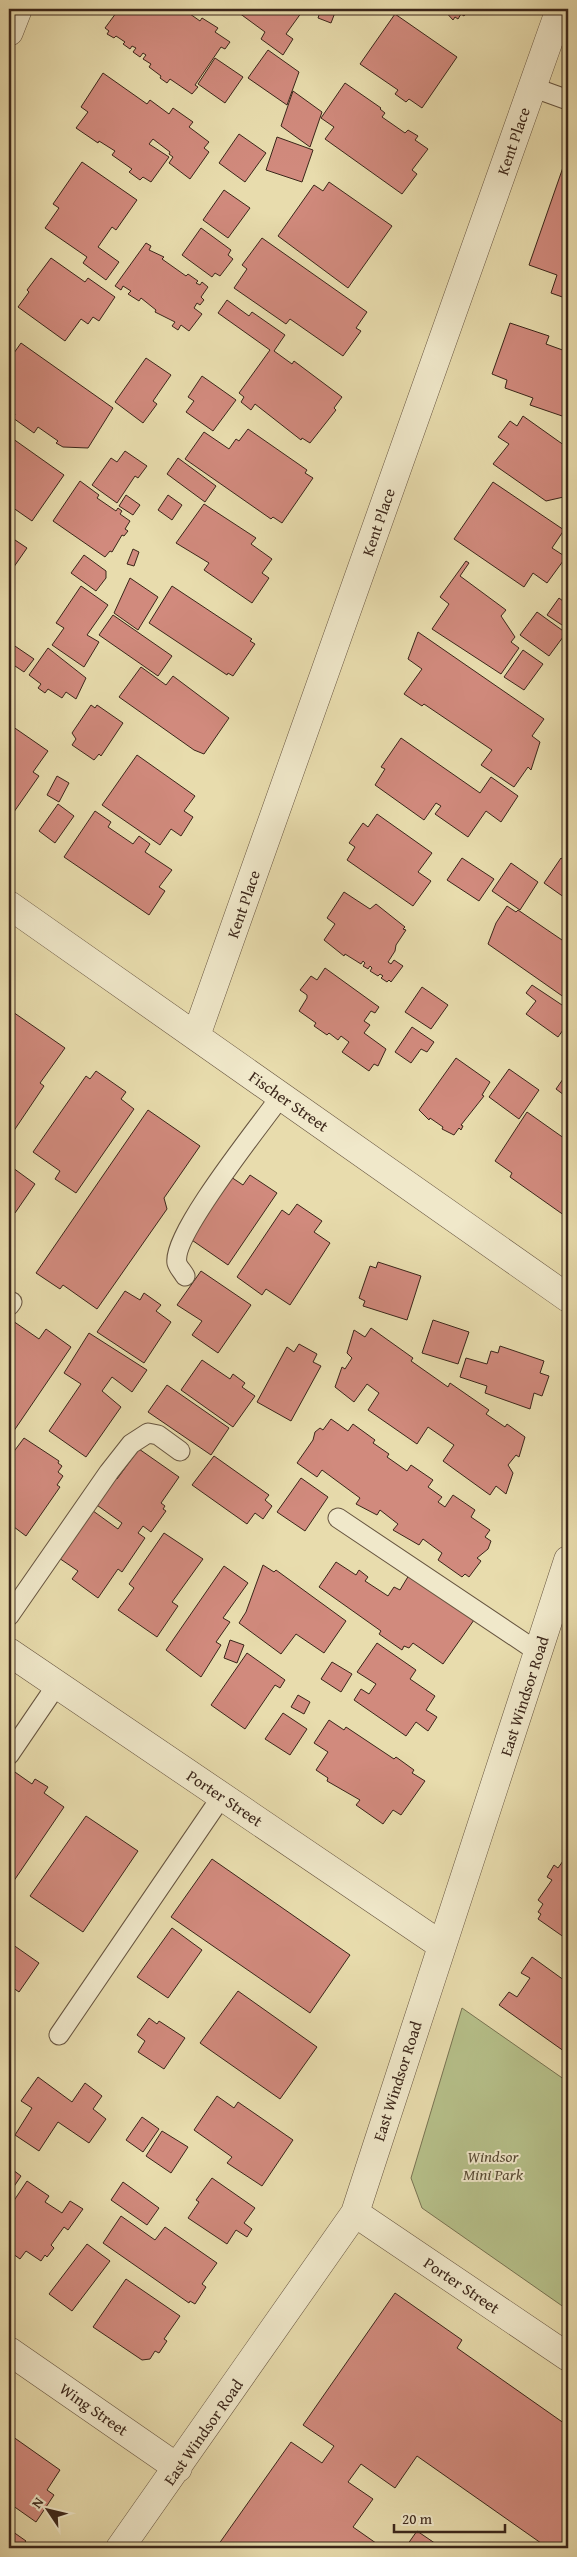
<svg xmlns="http://www.w3.org/2000/svg" width="577" height="2557" font-family="'Gentium Book Plus',serif">
  <style>
    .green { fill: #b6c08a; stroke: #787352 }
    .building { fill: #d18a7d; stroke: #3b261a }
    .lines { fill: none; stroke-linecap: round; stroke-linejoin: round }
    .service-casing { stroke: #66543f; stroke-width: 21 }
    .minor-casing { stroke: #66543f; stroke-width: 29 }
    .service { stroke: #f0e8ca; stroke-width: 19 }
    .minor { stroke: #f0e8ca; stroke-width: 28 }
    .labels { text-anchor: middle; dominant-baseline: central; stroke-width: 4; stroke-linejoin: round; paint-order: stroke }
    .street-label { font-size: 16px; fill: #3b261a; stroke: #f0e8ca }
    .park-label { font-size: 16px; font-style: italic; fill: #5a4c36; stroke: #f0e8ca }
  </style>
  <rect width="100%" height="100%" fill="#e8dcad"/>
  <filter id="stains"><feTurbulence type="fractalNoise" baseFrequency=".004" numOctaves="4"/><feColorMatrix values="0 0 0 0 .2 0 0 0 0 .09 0 0 0 0 .02 0 0 0 .5 -.17"/></filter>
  <radialGradient id="worn" r=".72"><stop offset=".6" stop-color="#630" stop-opacity="0"/><stop offset="1" stop-color="#630" stop-opacity=".3"/></radialGradient>
  <!-- green -->
  <path class="green" d="M462,2008L568,2082V2310L422,2208L411,2178Z"/>
  <!-- building -->
  <path class="building" d="M119,9H183L200,21L202,18L218,28L215,32L230,42L225,49L221,47L195,85L198,87L192,94L170,79L167,83L160,78L161,76L149,67L151,64L143,59L146,55L143,53L140,57L133,52L136,48L132,46L130,49L123,44L125,42L116,36L114,38L107,34L109,31L105,28Z
    M226,9H304L286,34L293,39L283,55L261,39L265,32L235,10L232,14Z
    M321,9L336,10L331,23L318,18Z
    M443,9H469L464,16L461,14L458,19L455,17L453,20Z
    M395,14L457,57L422,108L409,99L406,102L395,94L398,90L360,64Z
    M268,50L299,72L287,105L248,78Z
    M215,58L243,77L225,103L198,84Z
    M103,73L147,104L150,100L169,114L173,108L193,122L189,127L209,142L204,148L209,152L190,179L169,163L173,157L169,154L170,152L153,139L149,144L169,157L151,182L143,177L140,180L129,172L132,169L112,155L115,151L99,141L98,143L76,128L88,112L81,107Z
    M345,83L381,108L380,109L385,113L382,117L405,133L408,130L418,136L415,140L428,149L412,170L417,174L402,194L325,139L334,127L321,118Z
    M293,91L322,112L310,147L281,126Z
    M239,134L266,153L245,182L219,163Z
    M277,137L313,150L302,182L266,170Z
    M568,153V299L551,293L557,275L529,265Z
    M82,162L137,200L116,230L112,227L98,247L119,262L106,280L83,263L87,257L45,228L59,208L53,204Z
    M329,182L392,226L348,288L278,236L314,185L323,191Z
    M224,190L250,208L228,238L203,220Z
    M201,228L231,250L228,255L233,259L220,276L215,273L212,277L182,255Z
    M262,238L367,312L356,328L361,331L343,356L290,319L286,324L234,288L247,269L242,265Z
    M146,243L151,246L149,250L164,257L162,259L186,276L188,274L198,281L196,283L200,285L202,282L208,287L201,297L204,300L200,305L197,303L194,308L202,314L189,331L181,325L178,330L172,326L175,322L155,312L156,310L141,298L139,301L128,294L131,291L123,286L121,290L115,286Z
    M51,258L85,282L88,278L115,297L99,321L93,317L88,324L81,319L65,341L18,307L29,292L27,290Z
    M227,300L249,316L252,312L285,335L274,351L292,364L294,361L342,397L334,408L336,410L310,443L302,438L301,440L255,404L251,410L241,402L244,397L239,393L270,350L218,313Z
    M510,323L549,336L546,344L568,352V418L530,405L533,398L505,388L507,380L492,374Z
    M21,343L113,408L88,448L63,447L56,443L58,441L38,427L34,433L13,418L15,414L9,410V360Z
    M146,358L171,375L153,401L157,404L143,423L115,402Z
    M202,376L236,400L213,431L186,412L194,401L188,397Z
    M523,416L568,448V496L546,501L493,464L509,444L498,437L510,421L517,426Z
    M248,429L307,470L305,473L313,478L282,523L273,517L271,519L185,459L204,432L229,449L236,439L239,441Z
    M9,436L64,475L32,521L9,505Z
    M125,451L147,466L138,478L135,476L117,503L92,485L111,458L117,462Z
    M178,458L216,486L205,502L167,474Z
    M80,481L99,495L97,498L116,511L118,508L122,511L120,514L130,521L125,529L128,531L124,536L122,535L112,552L110,551L105,557L53,521Z
    M493,482L564,530L552,548L566,557L547,583L533,573L524,587L454,539Z
    M126,495L140,505L133,515L119,506Z
    M168,495L182,505L172,520L158,510Z
    M204,504L256,538L251,544L272,559L262,573L269,578L252,603L204,570L209,563L176,543Z
    M9,536L27,548L9,574Z
    M133,549L139,552L134,566L127,564Z
    M84,555L106,571V578L96,591L71,573Z
    M466,561L469,563L460,576L506,610L501,616L515,637L511,642L519,648L501,674L432,629L449,604L440,597Z
    M130,578L158,597L138,630L114,613Z
    M81,586L108,605L87,635L99,642L84,667L52,645L64,628L56,623Z
    M172,586L252,639L250,641L255,644L233,676L228,673L227,675L149,623Z
    M559,598L568,605V629L547,615Z
    M537,612L566,633L549,656L520,635Z
    M113,615L172,656L158,676L99,635Z
    M418,632L544,719L532,736L540,742L531,770L528,767L514,787L481,765L492,750L424,704L422,706L404,694L422,669L408,659Z
    M9,642L34,659L24,672L15,666L9,673Z
    M48,648L86,678L76,699L66,692L62,698L48,689L45,693L38,688L41,684L29,675Z
    M523,650L543,664L524,690L504,677Z
    M141,667L166,685L173,676L229,718L204,754L194,750L119,697Z
    M91,705L95,708L97,705L123,723L101,756L99,754L94,760L72,745L76,739L72,733Z
    M9,724L48,751L33,772L39,776L9,819Z
    M401,738L480,793L491,777L518,796L501,822L486,811L468,837L435,814L441,806L436,803L424,820L375,785L385,769L381,767Z
    M137,755L195,796L184,811L193,817L181,836L171,829L160,845L102,805Z
    M57,776L69,783L59,802L47,795Z
    M58,804L74,816L55,843L39,831Z
    M95,811L111,822L108,827L133,844L139,836L150,844L145,852L172,870L159,887L165,891L149,915L64,857Z
    M377,814L432,853L418,872L431,881L413,906L347,860L355,847L349,843L363,823L368,827Z
    M462,858L494,879L479,901L447,880Z
    M561,858L568,863V900L544,883Z
    M511,863L538,882L520,910L492,891Z
    M344,892L370,909L376,904L405,927L403,929L406,930L396,945L395,951L388,962L391,964L394,960L403,966L391,982L389,980L387,982L381,978L383,976L380,974L378,976L370,971L372,968L370,966L368,969L363,966L365,963L363,961L361,964L345,954L344,956L324,940L335,924L327,918Z
    M507,906L516,912L518,910L562,940L568,931V1000L488,944L496,923Z
    M325,968L379,1007L375,1013L371,1011L364,1021L370,1025L364,1033L386,1049L378,1066L374,1064L369,1071L342,1052L349,1042L341,1036L338,1040L329,1033L327,1035L314,1026L316,1023L299,1011L307,998V995L300,990L311,976L317,980Z
    M532,985L568,1009V1023L558,1037L526,1014L536,1001L526,993Z
    M422,987L448,1005L431,1029L405,1012Z
    M10,1010L65,1048L40,1083L44,1086L9,1138Z
    M412,1027L434,1042L427,1052L421,1049L411,1063L395,1052Z
    M456,1058L490,1082L482,1095L484,1096L461,1125L463,1126L461,1130L459,1128L454,1135L442,1129L443,1127L430,1118L429,1120L419,1110Z
    M568,1065V1098L556,1089L568,1072L565,1070Z
    M509,1069L539,1090L519,1119L489,1097Z
    M96,1071L126,1092L121,1099L134,1109L76,1193L55,1179L60,1171L33,1152L86,1076L90,1079Z
    M148,1110L200,1146L164,1198L167,1209L97,1309L63,1285L60,1289L36,1273Z
    M527,1112L568,1141V1218L510,1177L512,1173L495,1161Z
    M9,1165L35,1184L15,1213L9,1209Z
    M228,1175L243,1185L250,1175L277,1193L228,1265L186,1236Z
    M297,1204L322,1221L314,1232L330,1243L290,1305L266,1289L262,1295L237,1277L282,1210L289,1215Z
    M378,1262L421,1276L407,1320L363,1306L365,1301L359,1298L370,1266L376,1268Z
    M201,1271L251,1305L218,1353L192,1335L202,1321L177,1305Z
    M125,1291L140,1300L144,1293L161,1305L156,1311L171,1322L144,1363L97,1332Z
    M433,1320L469,1332L458,1364L422,1353Z
    M13,1321L39,1339L46,1329L71,1347L9,1438V1327Z
    M371,1328L413,1358L411,1361L448,1387L450,1383L489,1410L486,1414L505,1427L507,1424L525,1437L519,1457L516,1455L508,1465L513,1473L506,1494L496,1486L490,1495L443,1461L454,1445L428,1427L417,1444L368,1410L379,1393L367,1384L354,1402L335,1387L342,1367L345,1369L352,1358L347,1353L354,1330L365,1337Z
    M89,1333L147,1370L132,1392L112,1377L102,1391L121,1407L86,1457L49,1431L81,1384L64,1373Z
    M299,1344L317,1354L313,1362L321,1366L291,1421L257,1402L287,1347L294,1352Z
    M500,1346L544,1361L540,1373L549,1376L542,1396L534,1393L530,1409L485,1393L487,1386L460,1377L466,1358L487,1364L491,1351L498,1353Z
    M202,1360L230,1379L233,1374L245,1383L242,1387L255,1396L233,1427L181,1390Z
    M167,1385L229,1428L211,1455L148,1412Z
    M331,1419L348,1431L353,1424L375,1440L373,1443L389,1454L387,1457L407,1471L411,1465L433,1480L428,1487L442,1497L438,1502L445,1507L453,1495L475,1510L471,1517L490,1530L485,1537L491,1541L488,1549L477,1558L481,1561L469,1577L465,1574L462,1577L438,1560L442,1553L423,1539L419,1545L393,1530L398,1524L380,1510L377,1515L356,1504L360,1498L322,1470L317,1477L297,1463L313,1440L315,1432L320,1428L323,1430Z
    M24,1438L59,1461L58,1463L62,1466L58,1472L63,1476L57,1485L60,1487L26,1536L14,1527L9,1533V1458Z
    M139,1449L179,1477L161,1503L165,1506L163,1509L166,1511L151,1532L143,1526L138,1533L145,1538L122,1572L118,1569L98,1598L72,1579L78,1571L56,1556L89,1508L118,1529L122,1523L94,1503L113,1476L117,1479Z
    M214,1456L269,1495L265,1500L272,1506L263,1519L255,1513L247,1524L192,1485Z
    M301,1478L328,1497L305,1531L277,1512Z
    M164,1533L203,1559L172,1602L178,1606L157,1637L118,1610L134,1588L129,1584Z
    M336,1562L356,1575L359,1570L368,1577L365,1581L388,1596L394,1587L400,1590L409,1575L474,1620L443,1664L413,1643L409,1648L404,1646L402,1650L379,1634L381,1631L319,1587Z
    M263,1565L274,1572L276,1570L346,1621L324,1653L296,1634L281,1654L239,1623L246,1612Z
    M224,1566L248,1583L223,1618L230,1622L216,1642L221,1645L201,1677L166,1650Z
    M230,1640L244,1645L237,1663L224,1658Z
    M377,1643L416,1670L410,1679L435,1696L426,1710L437,1717L428,1731L416,1722L406,1736L354,1700L361,1689L369,1694L376,1684L357,1672Z
    M247,1653L285,1680L280,1688L275,1685L245,1729L211,1705Z
    M332,1662L352,1674L341,1692L321,1679Z
    M298,1695L310,1702L304,1714L291,1707Z
    M283,1713L307,1729L290,1755L265,1739Z
    M329,1720L344,1730L346,1727L394,1759L396,1757L414,1770L412,1773L425,1781L401,1815L393,1810L383,1824L356,1805L360,1800L327,1781L328,1778L316,1770L328,1752L314,1743Z
    M12,1770L32,1784L35,1779L48,1787L44,1793L64,1807L9,1888V1775Z
    M86,1816L138,1851L83,1932L30,1896Z
    M568,1854V1940L538,1919L541,1914L538,1912L543,1904L538,1900L552,1880L547,1877L554,1865L558,1868Z
    M212,1859L350,1955L310,2013L171,1917Z
    M172,1928L202,1950L168,1998L137,1977Z
    M9,1942L39,1963L19,1992L9,1985Z
    M532,1957L568,1983V2054L499,2005L509,1992L517,1997L530,1978L521,1973Z
    M238,1991L317,2047L280,2099L200,2043Z
    M149,2018L157,2024L159,2021L185,2038L164,2069L138,2052L145,2041L137,2035Z
    M38,2077L72,2102L85,2083L102,2096L93,2109L106,2119L89,2143L58,2122L39,2151L15,2135L32,2108L21,2101Z
    M217,2096L234,2108L238,2102L293,2140L262,2186L227,2163L232,2157L194,2130Z
    M142,2117L159,2129L143,2152L126,2140Z
    M162,2131L188,2147L171,2173L146,2156Z
    M9,2167L21,2176L9,2194Z
    M212,2178L255,2208L244,2223L252,2229L247,2237L236,2230L227,2244L188,2218L199,2202L196,2200Z
    M27,2181L49,2196L45,2202L62,2213L70,2201L83,2209L68,2230L64,2227L51,2245L54,2248L47,2257L45,2255L41,2261L26,2251L20,2259L9,2251V2208Z
    M123,2182L159,2208L147,2225L111,2200Z
    M121,2216L155,2240L165,2227L217,2263L202,2284L206,2287L195,2304L190,2301L189,2303L103,2243Z
    M87,2244L110,2261L72,2311L49,2294Z
    M126,2279L180,2316L164,2339L167,2341L159,2353L155,2351L150,2359L142,2360L93,2327Z
    M395,2293L462,2340L457,2348L568,2426V2548H548L417,2456L395,2488L361,2464L348,2482L373,2499L353,2527L383,2548H216L291,2442L322,2463L334,2446L303,2425Z
    M9,2434L60,2470L47,2490L54,2495L36,2522L9,2503Z
    M9,2529L26,2541L20,2548H9Z
    M417,2531L442,2548H405Z"/>
  <g class="lines">
    <defs>
      <path id="service" d="M532,87L568,100
        M185,1276C183,1272 178,1267 177,1263C171,1235 262,1123 281,1096
        M9,1306L12,1302
        M338,1518L538,1652
        M9,1616L109,1472L131,1444L148,1433L158,1435L180,1451
        M9,1755L56,1686
        M59,2035L222,1796"/>
      <path id="minor" d="M9,32L18,9
        M9,905L568,1298
        M196,1036L560,9
        M9,1652L441,1945
        M355,2213L568,2357
        M9,2351L178,2468
        M120,2548L355,2213L568,1560"/>
    </defs>
    <!-- service casing -->
    <use href="#service" class="service-casing"/>
    <!-- minor casing -->
    <use href="#minor" class="minor-casing"/>
    <!-- service -->
    <use href="#service" class="service"/>
    <!-- minor -->
    <use href="#minor" class="minor"/>
  </g>
  <g class="labels">
    <!-- street labels -->
    <g class="street-label">
      <text transform="translate(513 141) rotate(-71)">Kent Place</text>
      <text transform="translate(378 522) rotate(-71)">Kent Place</text>
      <text transform="translate(243 904) rotate(-71)">Kent Place</text>
      <text transform="translate(289 1101) rotate(35)">Fischer Street</text>
      <text transform="translate(524 1696) rotate(-72)">East Windsor Road</text>
      <text transform="translate(225 1798) rotate(34)">Porter Street</text>
      <text transform="translate(397 2081) rotate(-72)">East Windsor Road</text>
      <text transform="translate(462 2285) rotate(34)">Porter Street</text>
      <text transform="translate(94 2409) rotate(35)">Wing Street</text>
      <text transform="translate(203 2432) rotate(-55)">East Windsor Road</text>
    </g>
    <!-- park labels -->
    <g class="park-label">
      <text x="493" y="2156">Windsor<tspan x="493" dy="18">Mini Park</tspan></text>
    </g>
  </g>
  <!-- margin -->
  <rect width="577" height="2557" fill="none" stroke="#e8dcad" stroke-width="30"/>
  <rect x="10" y="10" width="557" height="2537" fill="none" stroke="#3b261a" stroke-width="2.5"/>
  <rect x="15" y="15" width="547" height="2527" fill="none" stroke="#3b261a"/>
  <!-- north arrow -->
  <g transform="translate(48 2510) rotate(305)" stroke="#f0e8ca" stroke-width="4" paint-order="stroke">
  <path d="M0-4L9 19L0 12L-9 19Z" fill="#3b261a"/>
  <text y="-8" font-size="14" font-weight="bold" text-anchor="middle" fill="#3b261a">N</text>
  </g>
  <!-- scale -->
  <path d="M394 2524v8h111v-8" fill="none" stroke="#3b261a" stroke-width="2.5"/>
  <text x="402" y="2524" font-size="15" fill="#3b261a" stroke="#f0e8ca" stroke-width="4" paint-order="stroke">20 m</text>
  <rect width="100%" height="100%" filter="url(#stains)"/>
  <rect width="100%" height="100%" fill="url(#worn)"/>
</svg>
